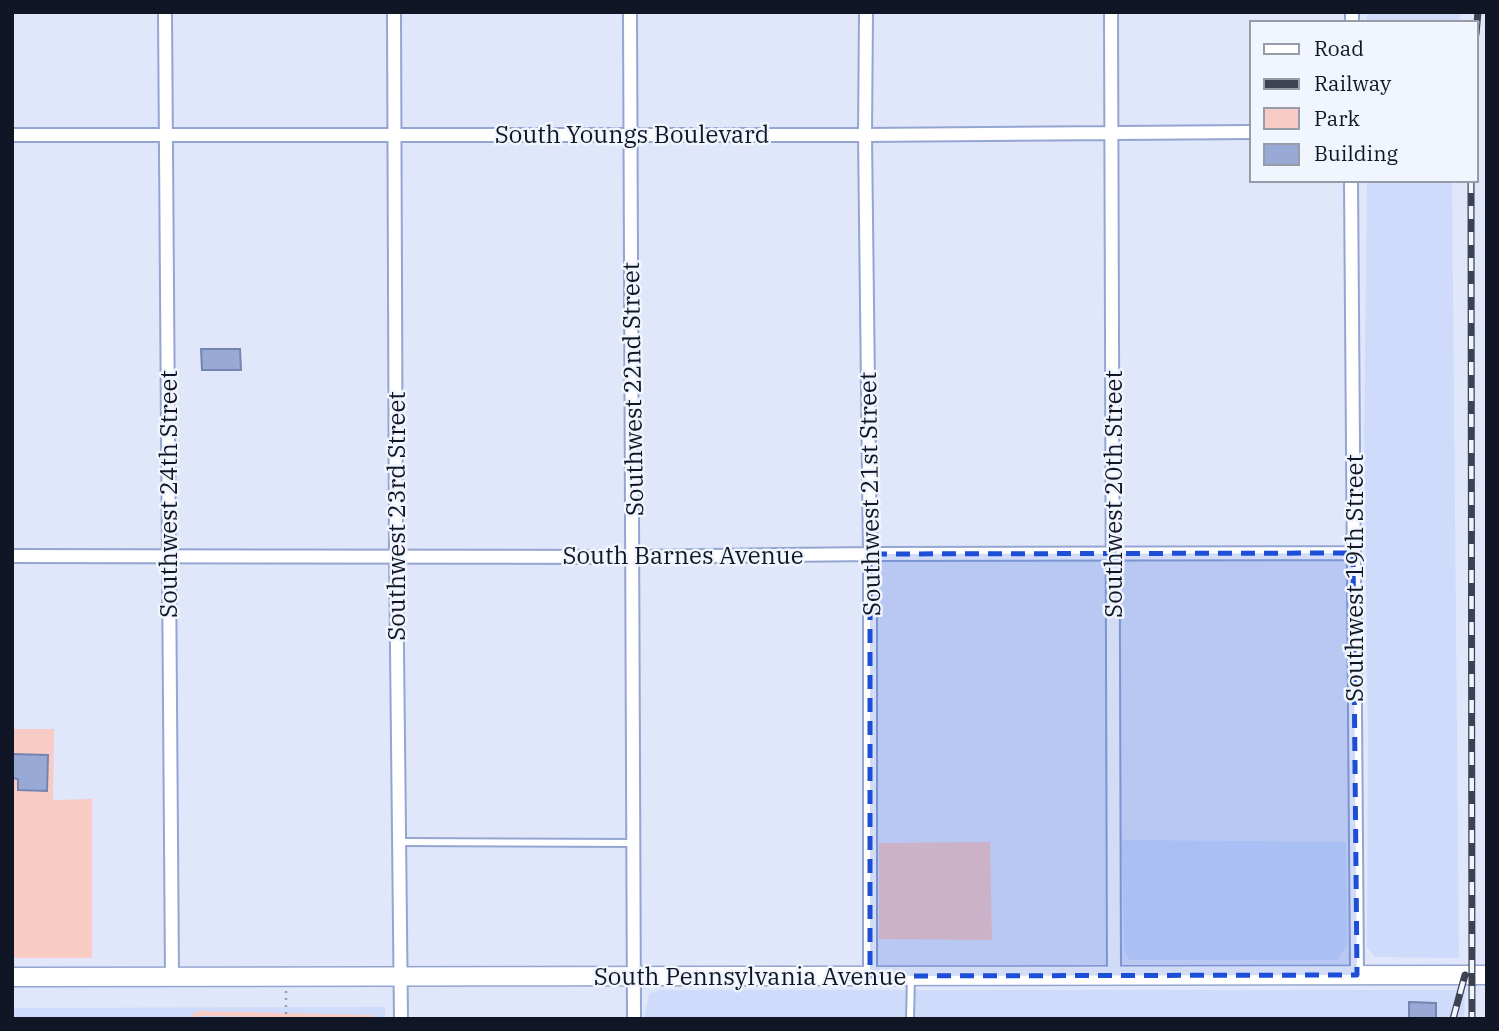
<svg xmlns="http://www.w3.org/2000/svg" width="1499" height="1031" font-family="'IBM Plex Serif',serif">
  <style>
    .built { fill: #cedbfb }
    .green { fill: #f8cbc4 }
    .building { fill: #98a9d6; stroke: #7585af; stroke-width: 2 }
    .lines { fill: none; stroke-linecap: round; stroke-linejoin: round }
    .lane-casing { stroke: #94a5d1; stroke-width: 10 }
    .street-casing { stroke: #94a5d1; stroke-width: 16 }
    .secondary-casing { stroke: #94a5d1; stroke-width: 21 }
    .path { stroke: #989eb1; stroke-width: 2.5; stroke-dasharray: 2 5; stroke-linecap: butt }
    .lane { stroke: #fff; stroke-width: 6 }
    .street { stroke: #fff; stroke-width: 12 }
    .secondary { stroke: #fff; stroke-width: 18 }
    .rail-casing { stroke: #3c4153; stroke-width: 7 }
    .rail { stroke: #f1f5fe; stroke-width: 4.5; stroke-dasharray: 13; stroke-linecap: butt }
    .marked { fill: #1d4ed8; fill-opacity: 0.2; stroke: #1d4ed8; stroke-width: 5; stroke-dasharray: 14 9; stroke-linejoin: round }
    .labels { text-anchor: middle; dominant-baseline: central; stroke-width: 5; stroke-linejoin: round; paint-order: stroke }
    .street-label { font-size: 24px; fill: #111627; stroke: #f1f5fe }
  </style>
  <rect width="100%" height="100%" fill="#e0e7fa"/>
  <!-- built -->
  <path class="built" d="M1367,12H1460L1459,23H1367Z
    M1367,180H1452L1459,958L1375,957L1367,947L1368,736L1364,436Z
    M1122,840L1346,842L1347,945L1337,960H1129L1124,949Z
    M659,990H1465L1464,1019H644L649,994Z
    M385,1007V1019H12V1008Z"/>
  <!-- green -->
  <path class="green" d="M12,729H54L53,800L92,799V958H12Z
    M990,842L992,940L879,939V843Z
    M197,1011L371,1015L378,1019L199,1016L188,1019Z"/>
  <!-- building -->
  <path class="building" d="M201,349H240L241,370H202Z
    M12,754L48,755L47,791L18,790V779L12,778Z
    M1409,1002L1436,1003V1019H1409Z"/>
  <g class="lines">
    <defs>
      <path id="lane" d="M400,842L634,843
        M910,1019L911,978"/>
      <path id="street" d="M165,12L172,977
        M394,12L396,555L401,1019
        M630,12L634,1019
        M866,12L865,135L870,554V976
        M1111,12L1114,976
        M1352,23V12
        M12,135H865L1252,132
        M1351,180L1357,975
        M12,556L633,557L870,554L1353,553"/>
      <path id="secondary" d="M12,977L1487,975"/>
    </defs>
    <!-- lane casing -->
    <use href="#lane" class="lane-casing"/>
    <!-- street casing -->
    <use href="#street" class="street-casing"/>
    <!-- secondary casing -->
    <use href="#secondary" class="secondary-casing"/>
    <!-- path -->
    <path class="path" d="M286,991V1019"/>
    <!-- lane -->
    <use href="#lane" class="lane"/>
    <!-- street -->
    <use href="#street" class="street"/>
    <!-- secondary -->
    <use href="#secondary" class="secondary"/>
    <defs>
      <path id="rail" d="M1476,34L1478,12
        M1471,180L1472,1019
        M1453,1019L1465,975"/>
    </defs>
    <!-- rail casing -->
    <use href="#rail" class="rail-casing"/>
    <!-- rail -->
    <use href="#rail" class="rail"/>
  </g>
  <!-- marked area -->
  <path class="marked" d="M1353,553L1357,975L870,976V554Z"/>
  <g class="labels">
    <!-- street labels -->
    <g class="street-label">
      <text x="632" y="134">South Youngs Boulevard</text>
      <text transform="translate(632 389) rotate(-91)">Southwest 22nd Street</text>
      <text transform="translate(168 494) rotate(-90)">Southwest 24th Street</text>
      <text transform="translate(869 494) rotate(-91)">Southwest 21st Street</text>
      <text transform="translate(1113 494) rotate(-90)">Southwest 20th Street</text>
      <text transform="translate(396 516) rotate(-90)">Southwest 23rd Street</text>
      <text x="683" y="555">South Barnes Avenue</text>
      <text transform="translate(1354 578) rotate(-90)">Southwest 19th Street</text>
      <text x="750" y="976">South Pennsylvania Avenue</text>
    </g>
  </g>
  <!-- border -->
  <rect width="1499" height="1031" fill="none" stroke="#111627" stroke-width="28"/>
  <!-- legend -->
  <rect x="1250" y="21" width="228" height="161" fill="#f1f5fe" stroke="#979ca8" stroke-width="2"/>
  <rect x="1264" y="44" width="35" height="10" fill="#ffffff" stroke="#979ca8" stroke-width="2"/>
  <text x="1314" y="56" font-size="21" fill="#111627">Road</text>
  <rect x="1264" y="79" width="35" height="10" fill="#3c4153" stroke="#979ca8" stroke-width="2"/>
  <text x="1314" y="91" font-size="21" fill="#111627">Railway</text>
  <rect x="1264" y="108" width="35" height="21" fill="#f8cbc4" stroke="#979ca8" stroke-width="2"/>
  <text x="1314" y="126" font-size="21" fill="#111627">Park</text>
  <rect x="1264" y="144" width="35" height="21" fill="#98a9d6" stroke="#979ca8" stroke-width="2"/>
  <text x="1314" y="161" font-size="21" fill="#111627">Building</text>
</svg>
